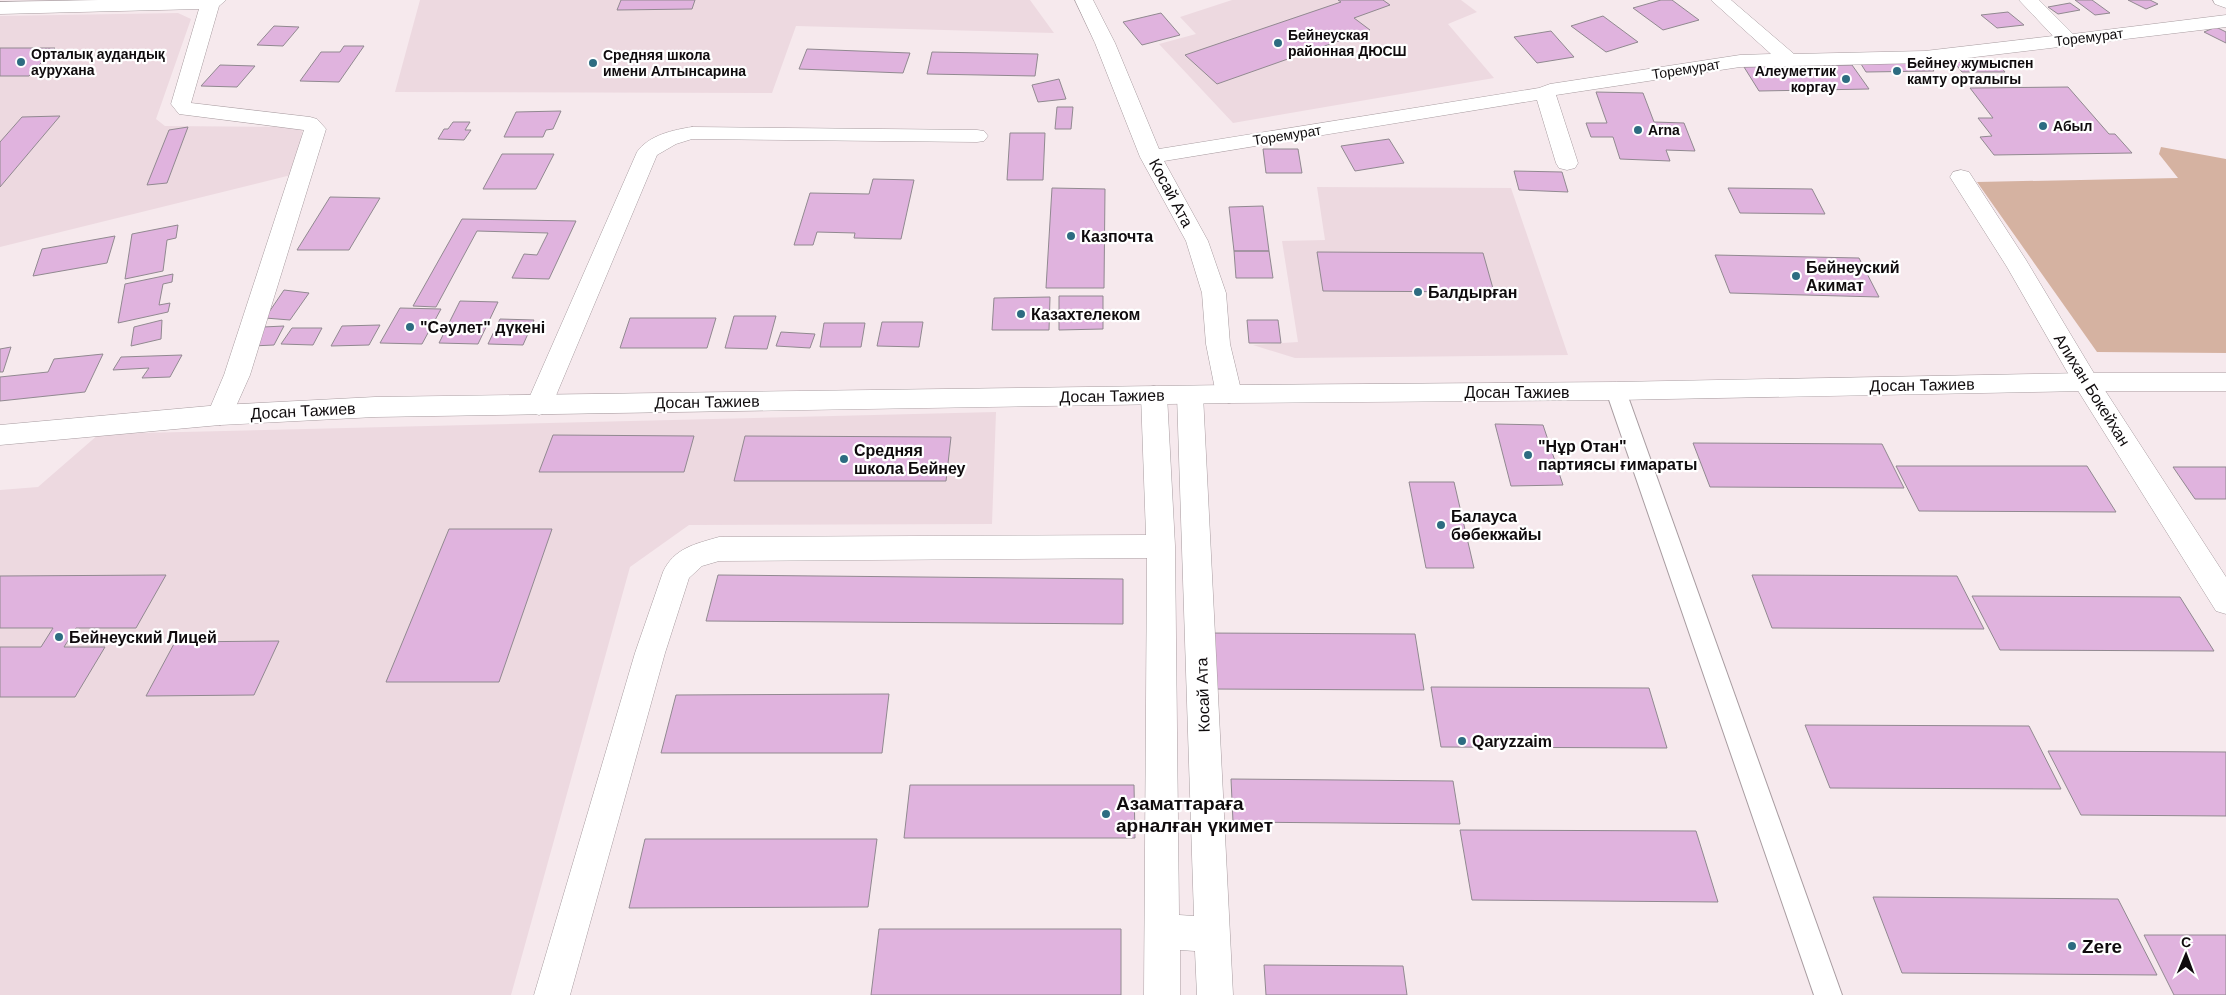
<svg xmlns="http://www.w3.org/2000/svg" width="2226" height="995" font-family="Arial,sans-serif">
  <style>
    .built { fill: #edd9e0 }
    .green { fill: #d5b2a1 }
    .building { fill: #e0b3de; stroke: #918990 }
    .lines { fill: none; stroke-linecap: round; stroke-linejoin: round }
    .pedestrian-casing { stroke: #a89ca0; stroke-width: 2 }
    .minor-casing { stroke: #a89ca0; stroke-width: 1 }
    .tertiary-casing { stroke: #a89ca0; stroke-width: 1 }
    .pedestrian { fill: #fff; fill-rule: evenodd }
    .minor { fill: #fff; fill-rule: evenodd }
    .tertiary { fill: #fff; fill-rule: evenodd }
    .poi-dot { fill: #2d6c81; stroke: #fff; stroke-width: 2 }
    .labels { text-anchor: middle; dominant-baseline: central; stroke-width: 4.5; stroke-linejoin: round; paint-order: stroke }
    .far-poi-label { font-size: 14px; font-weight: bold; fill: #0f0b0d; stroke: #fff; text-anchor: start }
    .far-street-label { font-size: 14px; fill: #0f0b0d; stroke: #fff }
    .street-label { font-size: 16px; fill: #0f0b0d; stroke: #fff }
    .poi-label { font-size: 16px; font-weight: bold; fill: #0f0b0d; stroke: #fff; text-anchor: start }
    .near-poi-label { font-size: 19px; font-weight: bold; fill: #0f0b0d; stroke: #fff; text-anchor: start }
  </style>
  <rect width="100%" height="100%" fill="#f6e9ed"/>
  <!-- built -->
  <path class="built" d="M420,0H1030L1054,33L796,26L772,93L395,92Z
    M1232,0H1461L1477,12L1448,24L1494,78L1233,123L1159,44L1196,34L1180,17Z
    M178,13L191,19L156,119L165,126L303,127L295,174L0,247V16Z
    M1317,187L1511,188L1568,355L1295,358L1253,345L1298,342L1282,241L1325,240Z
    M996,412L992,524L689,525L630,567L511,995H0V490L38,487L99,434Z"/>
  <!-- green -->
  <path class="green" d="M2161,147L2226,159V353L2097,352L1977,182L2178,178L2159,154Z"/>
  <!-- building -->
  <path class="building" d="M621,0H695L692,9L617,10Z
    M1338,0H1383L1390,5L1354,18L1370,30L1217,84L1185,55L1341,2Z
    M1661,0H1672L1699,20L1663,30L1633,8Z
    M2075,0H2092L2110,13L2095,15Z
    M2128,0H2150L2158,4L2146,9Z
    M2070,3L2080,10L2058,14L2048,7Z
    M2008,12L2024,25L1997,28L1981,15Z
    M1161,13L1180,35L1142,45L1123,22Z
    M1603,16L1638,42L1606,52L1571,26Z
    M274,26L299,27L283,46L257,45Z
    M2216,27L2226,32V43L2204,32Z
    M1551,31L1574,57L1537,63L1514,37Z
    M344,46H364L339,82L300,81L321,52H340Z
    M0,48H55L29,76H0Z
    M807,49L910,53L903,73L799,69Z
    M932,52L1038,54L1035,76L927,74Z
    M1954,62H1997L2005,72H1962Z
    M1928,63L1934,71L1866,72L1861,64Z
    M220,65L255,66L237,87L201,86Z
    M1852,65L1869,89L1759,91L1744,67Z
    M1059,79L1066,99L1038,102L1032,85Z
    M2068,87L2109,134H2115L2132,153L1994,155L1980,137L1992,136L1978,118H1993L1970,88Z
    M1596,92L1643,93L1654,122L1684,123L1695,151L1666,150L1670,161L1620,159L1613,137H1591L1586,123H1607Z
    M1057,107H1073L1071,129H1055Z
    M561,111L553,129L546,130L543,137H504L516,112Z
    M60,116L0,187V142L22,117Z
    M453,122H470L465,130H471L464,140L438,139L444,129H448Z
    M188,127L167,183L147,185L169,130Z
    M1010,133H1045L1043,180H1007Z
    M1389,139L1404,163L1355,171L1341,146Z
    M1263,149H1298L1302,173H1266Z
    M502,154H554L536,189H483Z
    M1514,171L1562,172L1568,192L1519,190Z
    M873,179L914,180L901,239L854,238L855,233L817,232L813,245H794L810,193L869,194Z
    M1052,188L1105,189L1104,288H1046Z
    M1728,188L1812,189L1825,214L1740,213Z
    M330,197L380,198L349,250H297Z
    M1263,206L1269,251H1234L1229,207Z
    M462,219L576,221L549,279L512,278L524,254L537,255L548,233L477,231L436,307L413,306Z
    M178,225L176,238L167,240L163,271L125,279L132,234Z
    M115,236L107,263L33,276L42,249Z
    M1234,251H1269L1273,278H1236Z
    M1317,252L1483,253L1494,292L1323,291Z
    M1715,255L1859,258L1879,297L1730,293Z
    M173,274L172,282L163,284L159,305L170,303L168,312L118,323L125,284Z
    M284,290L309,293L290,320L265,318Z
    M1059,296H1103V329L1059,330Z
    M1050,297L1049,330H992L994,298Z
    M460,301L498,302L478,344L439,343Z
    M400,308L441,309L422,344L380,343Z
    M734,316H776L767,349L725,348Z
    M630,318H716L707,348H620Z
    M500,319L534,320L523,345L488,344Z
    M162,320L161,339L131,346L134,327Z
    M1247,320H1278L1281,343H1249Z
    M882,322H923L919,347L877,346Z
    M824,323H865L861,347H820Z
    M380,325L369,345L331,346L342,326Z
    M284,326L274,345L252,346L263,327Z
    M292,328H322L313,345L281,344Z
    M781,332L815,334L810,348L776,346Z
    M11,347L3,372H0V349Z
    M103,354L85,392L0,401V377L48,372L54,359Z
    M182,355L170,377L142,378L149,368L113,370L121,357Z
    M1495,424L1543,425L1563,485L1511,486Z
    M553,435L694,436L684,472H539Z
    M745,436L951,437L946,481H734Z
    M1693,443L1882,444L1904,488L1710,487Z
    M1896,466H2087L2116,512L1919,511Z
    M2173,467H2226V499H2195Z
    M1409,482H1454L1474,568H1426Z
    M449,529H552L499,682H386Z
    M166,575L136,628H76L64,647H105L75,697H0V647H41L53,628H0V576Z
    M718,575L1123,579V624L706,621Z
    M1752,575L1957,576L1984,629L1772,628Z
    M1972,596L2180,597L2214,651L2000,650Z
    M1203,633L1415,634L1424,690L1206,689Z
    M279,641L254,695L146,696L175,642Z
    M1431,687L1649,688L1667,748L1441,747Z
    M889,694L882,753H661L676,695Z
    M1805,725L2029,726L2061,789L1830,788Z
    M2048,751L2226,752V816L2081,815Z
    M1231,779L1453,781L1460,824L1233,822Z
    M910,785H1134L1135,838H904Z
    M1460,830L1696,831L1718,902L1472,900Z
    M645,839H877L868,907L629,908Z
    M1873,897L2118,899L2157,975L1902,973Z
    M879,929H1121V995H871Z
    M2144,935H2226V995H2174Z
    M1264,965L1403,966L1407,995H1266Z"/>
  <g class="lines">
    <defs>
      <path id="pedestrian" d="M1616,384L1623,386L1626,391L1842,995H1814L1606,391L1609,386Z"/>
      <path id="minor" d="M99,0H226L219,6L191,103L310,117L317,119L326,129L250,375L229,422L220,425L211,422L207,415L224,375L304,130L179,114L171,104L199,9L0,14V2Z
        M1075,0H1093L1115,43L1159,149L1539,88L1550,84L1740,55L1771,54L1711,0H1731L1794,54L1925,51L2053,36L2019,0H2039L2073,34L2226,15V27L1925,63L1740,67L1556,95L1578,163L1575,168L1567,170L1559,168L1556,163L1537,100L1164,161L1208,241L1226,293L1230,344L1242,394L1238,401L1229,403L1220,401L1216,394L1206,344L1202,293L1186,241L1140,157L1095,43Z
        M692,127L977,130L984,131L988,136L984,141L977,142L692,139L676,144L657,155L552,405L548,412L539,415L530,412L526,405L637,152C649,135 673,130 692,127Z
        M1961,170L1969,172L2026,260L2095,375L2226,577V614L2216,611L2077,389L2007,267L1950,177L1953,172Z
        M1154,386L1163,388L1167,395L1175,546L1179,915L1194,916L1177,395L1181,388L1190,386L1199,388L1203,395L1233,995H1197L1195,951L1180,950V995H1144L1147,558L719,561L702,566L689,578L665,653L570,995H534L635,653L663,572C674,548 695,544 719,537L1146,535L1141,395L1145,388Z"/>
      <path id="tertiary" d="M2213,0H2226V8L2215,4Z
        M2086,373H2226V391H2086L1616,400L1229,403L375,417L220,425L0,445V425L220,405L375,397L1229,385L1616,382Z"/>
    </defs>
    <!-- pedestrian casing -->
    <use href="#pedestrian" class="pedestrian-casing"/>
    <!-- minor casing -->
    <use href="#minor" class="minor-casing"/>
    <!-- tertiary casing -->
    <use href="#tertiary" class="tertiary-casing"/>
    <!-- pedestrian -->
    <use href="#pedestrian" class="pedestrian"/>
    <!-- minor -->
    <use href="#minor" class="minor"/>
    <!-- tertiary -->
    <use href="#tertiary" class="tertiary"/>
  </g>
  <!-- markers -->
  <g class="poi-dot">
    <circle cx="1278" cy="43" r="5"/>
    <circle cx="21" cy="62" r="5"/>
    <circle cx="593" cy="63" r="5"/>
    <circle cx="1897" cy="71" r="5"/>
    <circle cx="1846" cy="79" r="5"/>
    <circle cx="2043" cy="126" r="5"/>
    <circle cx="1638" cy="130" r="5"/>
    <circle cx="1071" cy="236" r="5"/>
    <circle cx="1796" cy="276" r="5"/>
    <circle cx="1418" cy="292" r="5"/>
    <circle cx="1021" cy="314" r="5"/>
    <circle cx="410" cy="327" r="5"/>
    <circle cx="1528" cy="455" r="5"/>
    <circle cx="844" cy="459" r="5"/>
    <circle cx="1441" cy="525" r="5"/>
    <circle cx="59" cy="637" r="5"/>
    <circle cx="1462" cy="741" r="5"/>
    <circle cx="1106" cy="814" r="5"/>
    <circle cx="2072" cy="946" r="5"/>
  </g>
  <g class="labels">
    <!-- far-poi labels -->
    <g class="far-poi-label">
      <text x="1288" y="35">Бейнеуская<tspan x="1288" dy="16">районная ДЮСШ</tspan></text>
      <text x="31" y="54">Орталық аудандық<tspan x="31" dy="16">аурухана</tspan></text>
      <text x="603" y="55">Средняя школа<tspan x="603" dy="16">имени Алтынсарина</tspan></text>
      <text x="1907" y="63">Бейнеу жумыспен<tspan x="1907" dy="16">камту орталыгы</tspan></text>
      <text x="1836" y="71" text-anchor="end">Алеуметтик<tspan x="1836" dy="16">коргау</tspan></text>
      <text x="2053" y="126">Абыл</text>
      <text x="1648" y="130">Arna</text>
    </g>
    <!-- far-street labels -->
    <g class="far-street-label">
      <text transform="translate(2089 37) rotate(-7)">Торемурат</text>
      <text transform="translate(1686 69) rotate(-9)">Торемурат</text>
      <text transform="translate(1287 135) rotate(-9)">Торемурат</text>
    </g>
    <!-- street labels -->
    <g class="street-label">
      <text transform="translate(1171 193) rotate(62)">Косай Ата</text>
      <text transform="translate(1922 385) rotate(-1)">Досан Тажиев</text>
      <text transform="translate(2092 390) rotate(58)">Алихан Бокейхан</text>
      <text x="1517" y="392">Досан Тажиев</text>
      <text transform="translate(1112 396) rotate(-1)">Досан Тажиев</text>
      <text transform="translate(707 402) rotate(-1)">Досан Тажиев</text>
      <text transform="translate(303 411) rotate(-3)">Досан Тажиев</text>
      <text transform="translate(1203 695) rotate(-92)">Косай Ата</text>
    </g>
    <!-- poi labels -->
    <g class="poi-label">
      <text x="1081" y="236">Казпочта</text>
      <text x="1806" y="267">Бейнеуский<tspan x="1806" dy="18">Акимат</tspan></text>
      <text x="1428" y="292">Балдырған</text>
      <text x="1031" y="314">Казахтелеком</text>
      <text x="420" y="327">"Сәулет" дүкені</text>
      <text x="1538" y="446">"Нұр Отан"<tspan x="1538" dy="18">партиясы ғимараты</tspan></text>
      <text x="854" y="450">Средняя<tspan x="854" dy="18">школа Бейнеу</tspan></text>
      <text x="1451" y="516">Балауса<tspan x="1451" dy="18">бөбекжайы</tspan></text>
      <text x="69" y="637">Бейнеуский Лицей</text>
      <text x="1472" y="741">Qaryzzaim</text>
    </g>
    <!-- near-poi labels -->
    <g class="near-poi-label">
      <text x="1116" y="803">Азаматтараға<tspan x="1116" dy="22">арналған үкимет</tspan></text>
      <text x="2082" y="946">Zere</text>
    </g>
  </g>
  <!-- north arrow -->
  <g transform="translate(2186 955) rotate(1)" stroke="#ffffff" stroke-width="4" paint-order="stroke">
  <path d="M0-4L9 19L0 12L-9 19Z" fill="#0f0b0d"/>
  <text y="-8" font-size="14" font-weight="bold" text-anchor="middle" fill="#0f0b0d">С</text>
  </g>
</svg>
